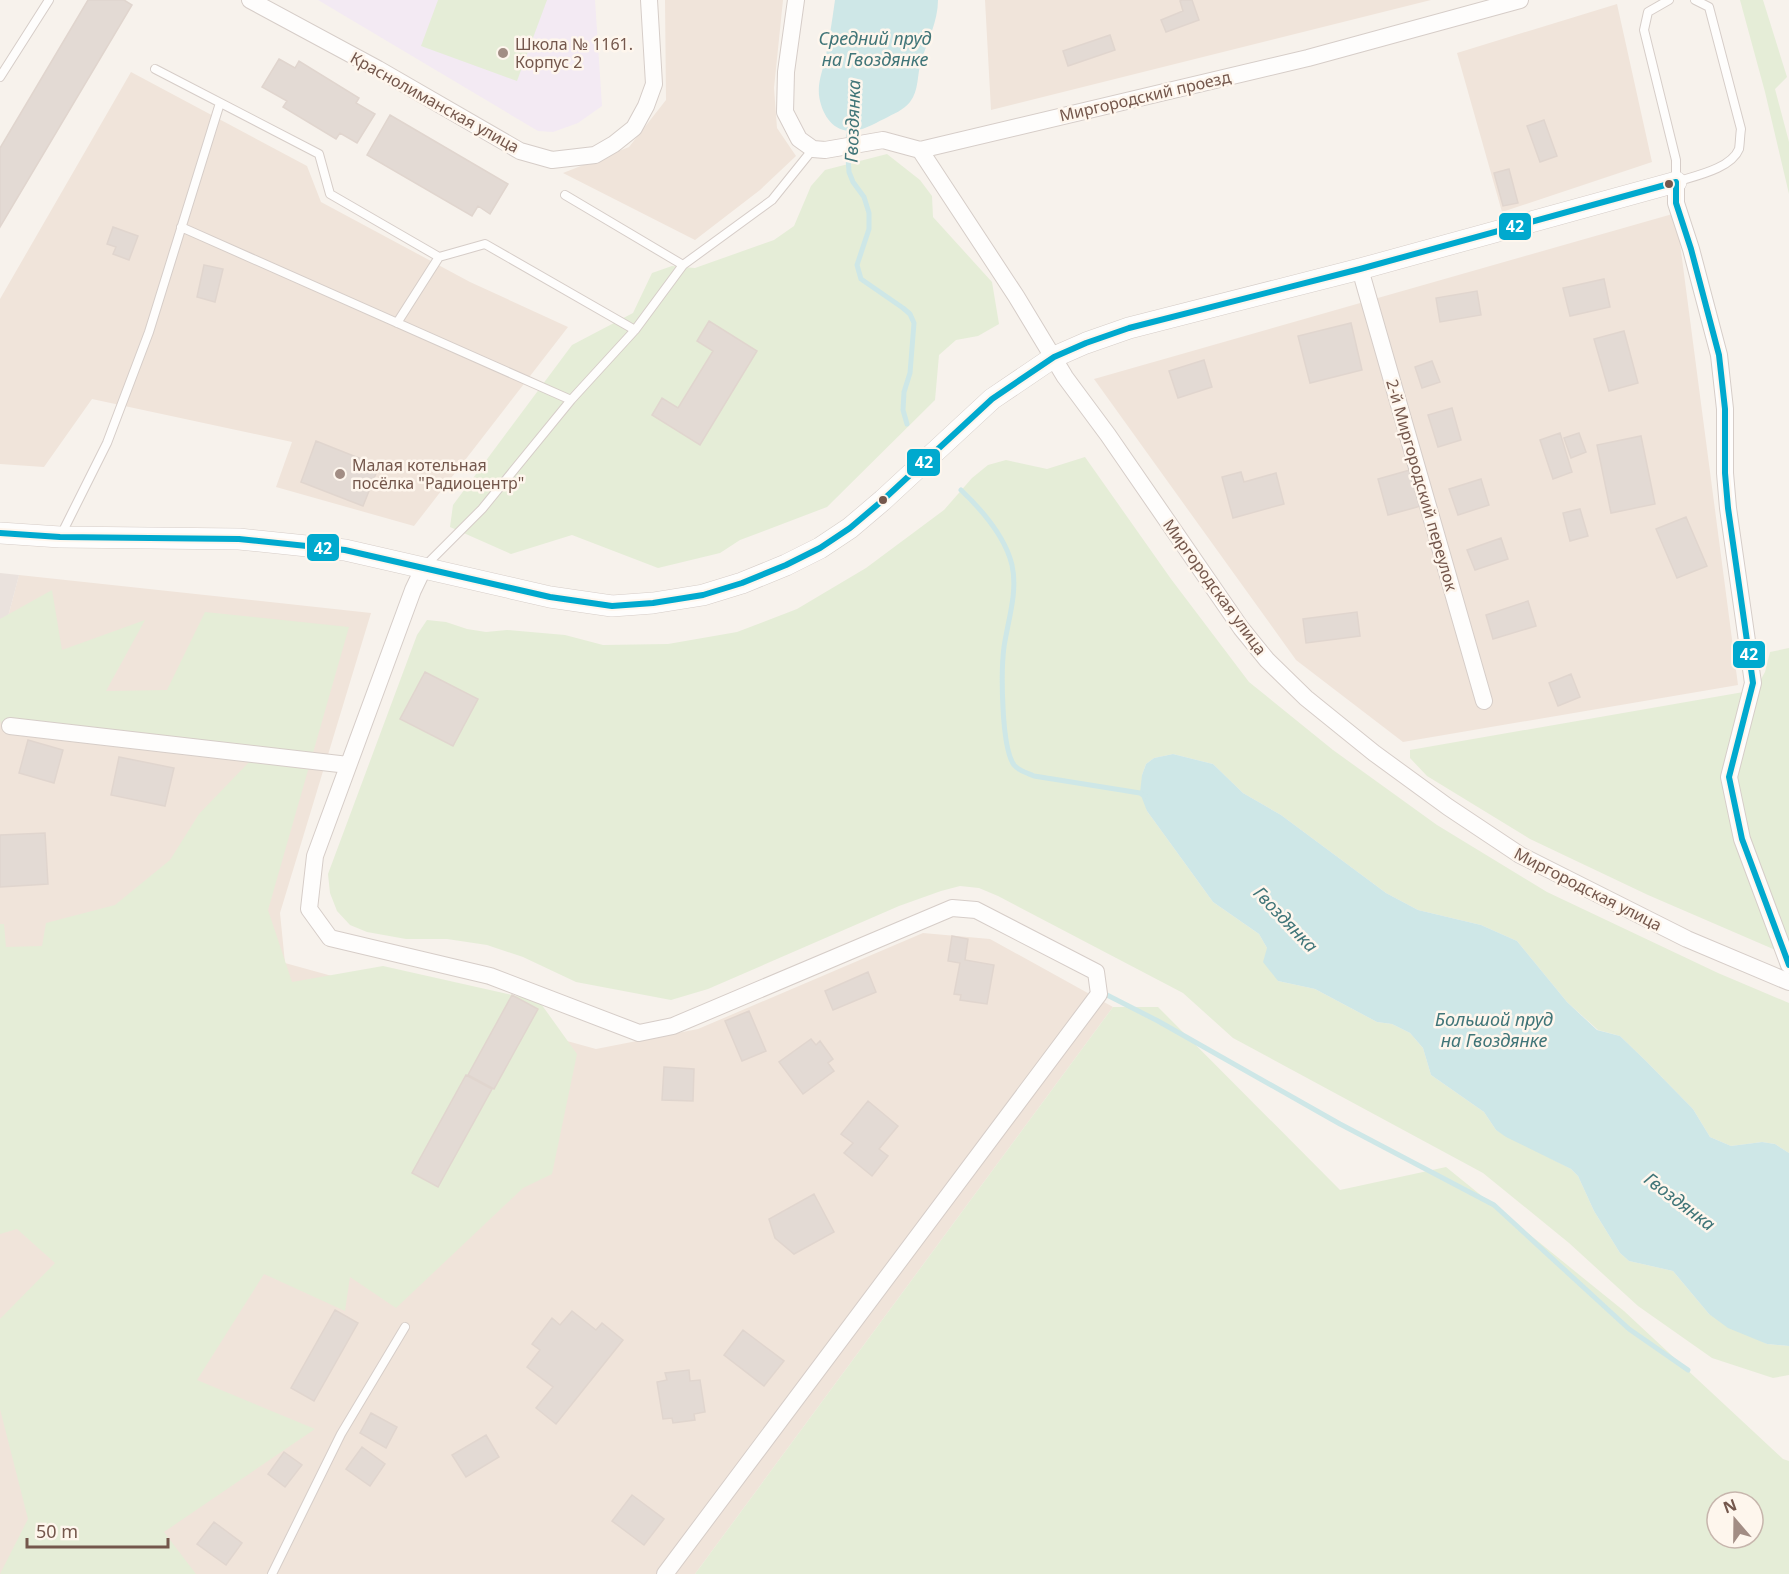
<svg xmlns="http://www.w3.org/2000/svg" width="1789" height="1574" font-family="'Noto Sans',sans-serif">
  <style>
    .residential { fill: #f0e4da }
    .industrial { fill: #eae2dd }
    .education { fill: #f3eaf3 }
    .green { fill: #e5edd7; fill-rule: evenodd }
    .water { fill: #cee7e7 }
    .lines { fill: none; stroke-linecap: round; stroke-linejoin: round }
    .stream { stroke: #cee7e7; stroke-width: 5 }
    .building { fill: #e3dad4; stroke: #e0d5ce; stroke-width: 1.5 }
    .service-casing { stroke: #d6cdc8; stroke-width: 10 }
    .minor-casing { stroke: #d6cdc8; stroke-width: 18 }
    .tertiary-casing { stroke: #d6cdc8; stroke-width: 22 }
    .service { stroke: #fefdfc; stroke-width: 8 }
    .minor { stroke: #fefdfc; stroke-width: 16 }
    .tertiary { stroke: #fefdfc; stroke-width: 21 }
    .bus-1-casing { stroke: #fef6ed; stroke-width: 10 }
    .bus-1 { stroke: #00a9ce; stroke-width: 6 }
    .poi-dot { fill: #a28d84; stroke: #fef6ed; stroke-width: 2 }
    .bus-dot { fill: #74574c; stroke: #fef6ed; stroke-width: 2 }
    .labels { text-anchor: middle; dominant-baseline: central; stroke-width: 5; stroke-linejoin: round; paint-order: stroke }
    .poi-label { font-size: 16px; fill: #74574c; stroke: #fef6ed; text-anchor: start }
    .street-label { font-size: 16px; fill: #74574c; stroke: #fef6ed }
    .water-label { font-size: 18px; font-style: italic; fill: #407578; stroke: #fef6ed }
    .line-badge { stroke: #fef6ed; stroke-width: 2 }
    .badge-label { font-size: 16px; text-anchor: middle; font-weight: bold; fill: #fff }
  </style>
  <rect width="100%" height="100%" fill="#f7f2ec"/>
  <!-- residential -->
  <path class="residential" d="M665,0H783L774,88L777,128L796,156L760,190L695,240L563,173L629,147L666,100Z
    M985,0H1431L991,110Z
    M1617,4L1652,162L1502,212L1457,53Z
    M131,72L307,166L321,202L470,282L568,327L414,526L276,487L292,442L92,399L44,467L0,464V299Z
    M1676,213L1738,685L1403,742L1296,660L1094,379Z
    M19,575L371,613L280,913L285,963L596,1049L698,1029L923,933L990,939L1113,1007L695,1574H0V647Z"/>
  <!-- industrial -->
  <path class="industrial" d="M0,573L19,575L0,647Z"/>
  <!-- education -->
  <path class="education" d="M318,0H595L602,106L578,123L553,132L538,131Z"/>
  <!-- green -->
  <path class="green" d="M438,0H547L517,81L421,46Z
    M1740,0H1763L1787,77L1775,89L1789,142V194L1765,92Z
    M887,154L920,180L932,196L933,217L992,282L999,324L978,336L956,340L939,355L935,400L827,507L740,540L720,553L658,568L572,535L511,554L450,527L453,505L572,345L633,313L652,273L672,266L695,268L774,240L794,226L811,186L825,170Z
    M1085,457L1171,579L1249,682L1333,750L1437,825L1547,892L1718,973L1789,1003V1153L1775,1144L1762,1142L1731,1146L1710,1137L1693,1109L1645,1060L1620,1036L1598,1030L1567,1002L1517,941L1481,925L1418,910L1386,893L1281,815L1243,793L1213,764L1173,754L1154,758L1146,764L1142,775L1147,811L1213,902L1259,934L1267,948L1278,981L1315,989L1377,1022L1392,1024L1410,1033L1423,1048L1431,1075L1484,1112L1496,1130L1571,1169L1578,1176L1594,1211L1620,1253L1629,1261L1673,1271L1709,1314L1767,1344L1789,1346V1375L1773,1378L1712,1358L1638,1306L1569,1243L1483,1173L1233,1038L1183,993L998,896L979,888L960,886L941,891L899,906L708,989L671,1000L576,982L523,957L487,945L447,939H406L367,932L350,925L337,911L330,893L328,874L417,635L427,620L446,622L467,629L486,632L507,630L565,635L603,645L668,644L737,632L797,609L866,568L944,510L972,478L988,465L1006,460L1047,469Z
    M52,590L62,650L145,620L106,691L167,690L205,612L349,627L268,910L292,982L383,966L539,1001L577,1054L552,1174L523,1188L396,1308L350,1277L345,1311L264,1274L197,1380L315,1429L164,1532L196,1574H0L28,1519L0,1409V1319L55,1263L17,1229L0,1234V924H4L6,947L42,946L46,923L115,905L170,860L199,814L251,760L3,731L0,719V619Z
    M1789,648V956L1648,895L1530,839L1427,776L1410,758V750L1755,690L1765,672L1770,652Z
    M1113,1007H1158L1340,1190L1446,1167L1624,1311L1783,1459L1789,1461V1574H695ZM1717,1502H1753V1538H1717Z"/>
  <!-- water -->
  <path class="water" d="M835,0H938C938,22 927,41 921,62C917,74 919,91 910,102C904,110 893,114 884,119C873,124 861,132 849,131C831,130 821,112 819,95C818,84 821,75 824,64C829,43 832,21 835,0Z
    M1173,754L1213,764L1243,793L1281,815L1386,893L1418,910L1481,925L1517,941L1567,1002L1597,1030L1620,1036L1645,1060L1693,1109L1710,1137L1731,1146L1762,1142L1775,1144L1789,1153V1346L1767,1344L1728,1328L1709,1314L1673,1271L1629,1261L1620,1253L1594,1211L1578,1176L1571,1169L1506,1137L1496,1130L1484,1112L1431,1075L1423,1048L1410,1033L1392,1024L1377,1022L1315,989L1278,981L1263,962L1267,948L1259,934L1213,902L1147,811L1140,793L1142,775L1146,764L1154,758Z"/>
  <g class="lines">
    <!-- stream -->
    <path class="stream" d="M849,126L848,157L849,172L853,182L864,197L869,213V229L857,265L861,279L903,308L910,314L914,323L910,373L904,392L903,410L907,424
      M961,490C982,510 1005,536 1012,565C1018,592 1008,620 1004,647C1001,670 1001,747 1014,765C1019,771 1027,773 1034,776L1140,793L1145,796
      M1107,995L1158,1021L1340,1124L1494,1205L1629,1329L1688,1370"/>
  </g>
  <!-- building -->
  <path class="building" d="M88,0H124L132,5L0,227V148Z
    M1182,0H1192L1199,20L1166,32L1161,20L1183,11L1180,1Z
    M1110,35L1115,50L1068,66L1063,51Z
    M279,59L295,68L299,61L359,98L356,103L375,114L357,143L340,133L336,139L283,107L287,101L262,87Z
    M390,115L508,184L490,214L478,206L472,216L367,155Z
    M1544,120L1557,156L1540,162L1527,126Z
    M1509,169L1518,203L1503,206L1494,173Z
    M113,227L138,236L129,260L113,254L116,247L107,244Z
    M204,265L223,269L215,302L197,297Z
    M1604,279L1610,307L1570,316L1563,288Z
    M1477,291L1481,315L1440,322L1436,298Z
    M709,321L757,351L700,445L652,415L662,398L678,408L713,351L697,341Z
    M1351,323L1362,370L1310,383L1298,336Z
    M1624,331L1638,383L1609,391L1594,339Z
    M1204,360L1212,387L1178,398L1169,371Z
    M1432,361L1440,382L1422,388L1415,367Z
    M1452,408L1461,440L1438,447L1428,415Z
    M1560,433L1572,472L1553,479L1540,440Z
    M1579,433L1586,452L1571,458L1564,438Z
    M1641,436L1655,504L1611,513L1597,445Z
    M316,441L379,466L363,506L301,482Z
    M1410,470L1421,506L1388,515L1378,479Z
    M1241,472L1244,482L1276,473L1284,504L1233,518L1222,477Z
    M1481,479L1489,505L1458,515L1449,489Z
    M1580,509L1588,536L1570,541L1563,513Z
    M1686,517L1707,566L1677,578L1656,529Z
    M1501,538L1508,559L1475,570L1467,550Z
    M1528,601L1536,626L1493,639L1486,615Z
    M1357,612L1360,636L1306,643L1303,619Z
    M425,672L478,699L453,746L400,719Z
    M1571,674L1580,697L1558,706L1549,683Z
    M28,740L63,750L54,783L19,773Z
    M119,757L174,768L165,806L111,795Z
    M45,833L48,884L0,887V835Z
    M952,936L968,939L965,960L994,965L987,1004L960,1000L961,995L954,994L960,963L948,961Z
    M868,972L876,992L833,1010L825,991Z
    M512,995L538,1009L494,1089L468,1075Z
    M749,1011L766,1051L742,1061L725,1021Z
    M811,1039L816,1045L820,1041L833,1059L828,1063L834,1071L803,1094L779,1062Z
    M664,1067L694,1069L693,1101L662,1100Z
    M466,1075L492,1089L438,1187L412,1173Z
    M868,1101L898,1126L879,1149L888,1156L872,1176L844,1153L853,1143L841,1134Z
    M814,1194L834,1232L794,1254L775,1238L769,1219Z
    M335,1310L358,1323L314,1401L291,1388Z
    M572,1311L596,1330L602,1323L623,1340L556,1424L536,1408L553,1387L527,1367L540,1350L532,1344L552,1318L560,1325Z
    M743,1330L784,1361L764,1386L724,1355Z
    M689,1370L690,1381L700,1380L705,1412L694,1414L695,1420L673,1423L672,1418L663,1419L657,1382L667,1380L665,1373Z
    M371,1413L397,1427L386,1448L360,1433Z
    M486,1435L499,1457L466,1477L452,1455Z
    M362,1447L385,1464L370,1486L346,1469Z
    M284,1452L302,1465L285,1487L268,1474Z
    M632,1495L664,1519L644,1545L612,1521Z
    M214,1522L242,1543L226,1565L197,1544Z"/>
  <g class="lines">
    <defs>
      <path id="service" d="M1669,0L1648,12L1644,30L1676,160V182C1694,176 1731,169 1739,149C1740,143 1740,135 1741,129L1709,7L1695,0
        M155,69L319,154L330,194L439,257L485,244L635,330
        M0,77L49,0
        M565,195L683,265
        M181,227L571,400
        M397,323L439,257
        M61,535L107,443L149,332L220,103
        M425,566L482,509L571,400L635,330L683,265L772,200L813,149
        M272,1574L341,1434L405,1327"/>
      <path id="minor" d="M250,0L378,69L520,151L552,160L595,155L614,144L634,128L646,106L654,84L649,0
        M796,0L786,72L785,112L799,139L813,149L825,150L883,140L920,150L1308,58L1520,0
        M920,150L1016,296L1065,377L1108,435L1241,628L1267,660L1306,698L1374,753L1448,807L1520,855L1687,939L1789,982
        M1676,182V203L1691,249L1719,355L1725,409V473L1728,508L1753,683L1729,777L1742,839L1789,965
        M1360,269L1484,701
        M424,567L413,590L315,856L309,909L330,938L490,976L639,1033L673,1026L952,908L976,910L1096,972L1099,994L665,1574
        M10,726L348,765"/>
      <path id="tertiary" d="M0,533L60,537L239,539L345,550L550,597L612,606L653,603L703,595L742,583L786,565L820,548L850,528L883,500L992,399L1054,357L1086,343L1129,328L1360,269L1676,182"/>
    </defs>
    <!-- service casing -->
    <use href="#service" class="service-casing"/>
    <!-- minor casing -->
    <use href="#minor" class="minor-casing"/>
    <!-- tertiary casing -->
    <use href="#tertiary" class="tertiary-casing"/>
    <!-- service -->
    <use href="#service" class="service"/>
    <!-- minor -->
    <use href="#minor" class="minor"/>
    <!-- tertiary -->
    <use href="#tertiary" class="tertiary"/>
    <defs>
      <path id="bus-1" d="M0,533L60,537L239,539L345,550L550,597L612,606L653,603L703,595L742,583L786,565L820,548L850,528L883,500L992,399L1054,357L1086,343L1129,328L1360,269L1676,182V203L1691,249L1719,355L1725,409V473L1728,508L1753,683L1729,777L1742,839L1789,965"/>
    </defs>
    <!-- bus-1 casing -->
    <use href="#bus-1" class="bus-1-casing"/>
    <!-- bus-1 -->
    <use href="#bus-1" class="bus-1"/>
  </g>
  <!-- markers -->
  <g class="poi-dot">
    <circle cx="503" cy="53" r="6"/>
    <circle cx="340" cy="474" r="6"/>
  </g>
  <g class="bus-dot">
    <circle cx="1669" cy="184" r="5"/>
    <circle cx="883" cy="500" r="5"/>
  </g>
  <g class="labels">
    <!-- poi labels -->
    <g class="poi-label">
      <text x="515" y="44">Школа № 1161.<tspan x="515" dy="18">Корпус 2</tspan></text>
      <text x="352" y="465">Малая котельная<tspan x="352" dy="18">посёлка "Радиоцентр"</tspan></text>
    </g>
    <!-- street labels -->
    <g class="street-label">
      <text transform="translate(1145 96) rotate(-13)">Миргородский проезд</text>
      <text transform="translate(435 102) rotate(29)">Краснолиманская улица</text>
      <text transform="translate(1422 485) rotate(74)">2-й Миргородский переулок</text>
      <text transform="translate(1215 587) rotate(54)">Миргородская улица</text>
      <text transform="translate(1588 889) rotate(27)">Миргородская улица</text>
    </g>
    <!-- water labels -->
    <g class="water-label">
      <text x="875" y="38">Средний пруд<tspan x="875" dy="21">на Гвоздянке</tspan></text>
      <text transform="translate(852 121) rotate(-88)">Гвоздянка</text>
      <text transform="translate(1286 919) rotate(46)">Гвоздянка</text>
      <text x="1494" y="1019">Большой пруд<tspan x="1494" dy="21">на Гвоздянке</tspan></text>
      <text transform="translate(1680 1201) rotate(37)">Гвоздянка</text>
    </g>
  </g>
  <g class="line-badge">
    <rect x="1498" y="212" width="34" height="29" rx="6" fill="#00a9ce"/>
    <rect x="906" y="448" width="35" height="29" rx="6" fill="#00a9ce"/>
    <rect x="306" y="533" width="34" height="29" rx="6" fill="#00a9ce"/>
    <rect x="1732" y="640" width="34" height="29" rx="6" fill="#00a9ce"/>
  </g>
  <g class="badge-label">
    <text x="1515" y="232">42</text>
    <text x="924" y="468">42</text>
    <text x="323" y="554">42</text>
    <text x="1749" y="660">42</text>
  </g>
  <!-- north arrow -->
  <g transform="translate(1735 1520) rotate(340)"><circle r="28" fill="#fef6ed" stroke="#c7b6ad" stroke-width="1.5"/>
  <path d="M0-4.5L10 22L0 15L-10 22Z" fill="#a28d84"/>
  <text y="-9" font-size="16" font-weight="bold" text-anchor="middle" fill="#74574c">N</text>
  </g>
  <!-- scale -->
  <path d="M27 1538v9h141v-9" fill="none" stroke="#74574c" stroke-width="3"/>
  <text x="36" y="1538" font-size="18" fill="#74574c" stroke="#fef6ed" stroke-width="4.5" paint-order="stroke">50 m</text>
</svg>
